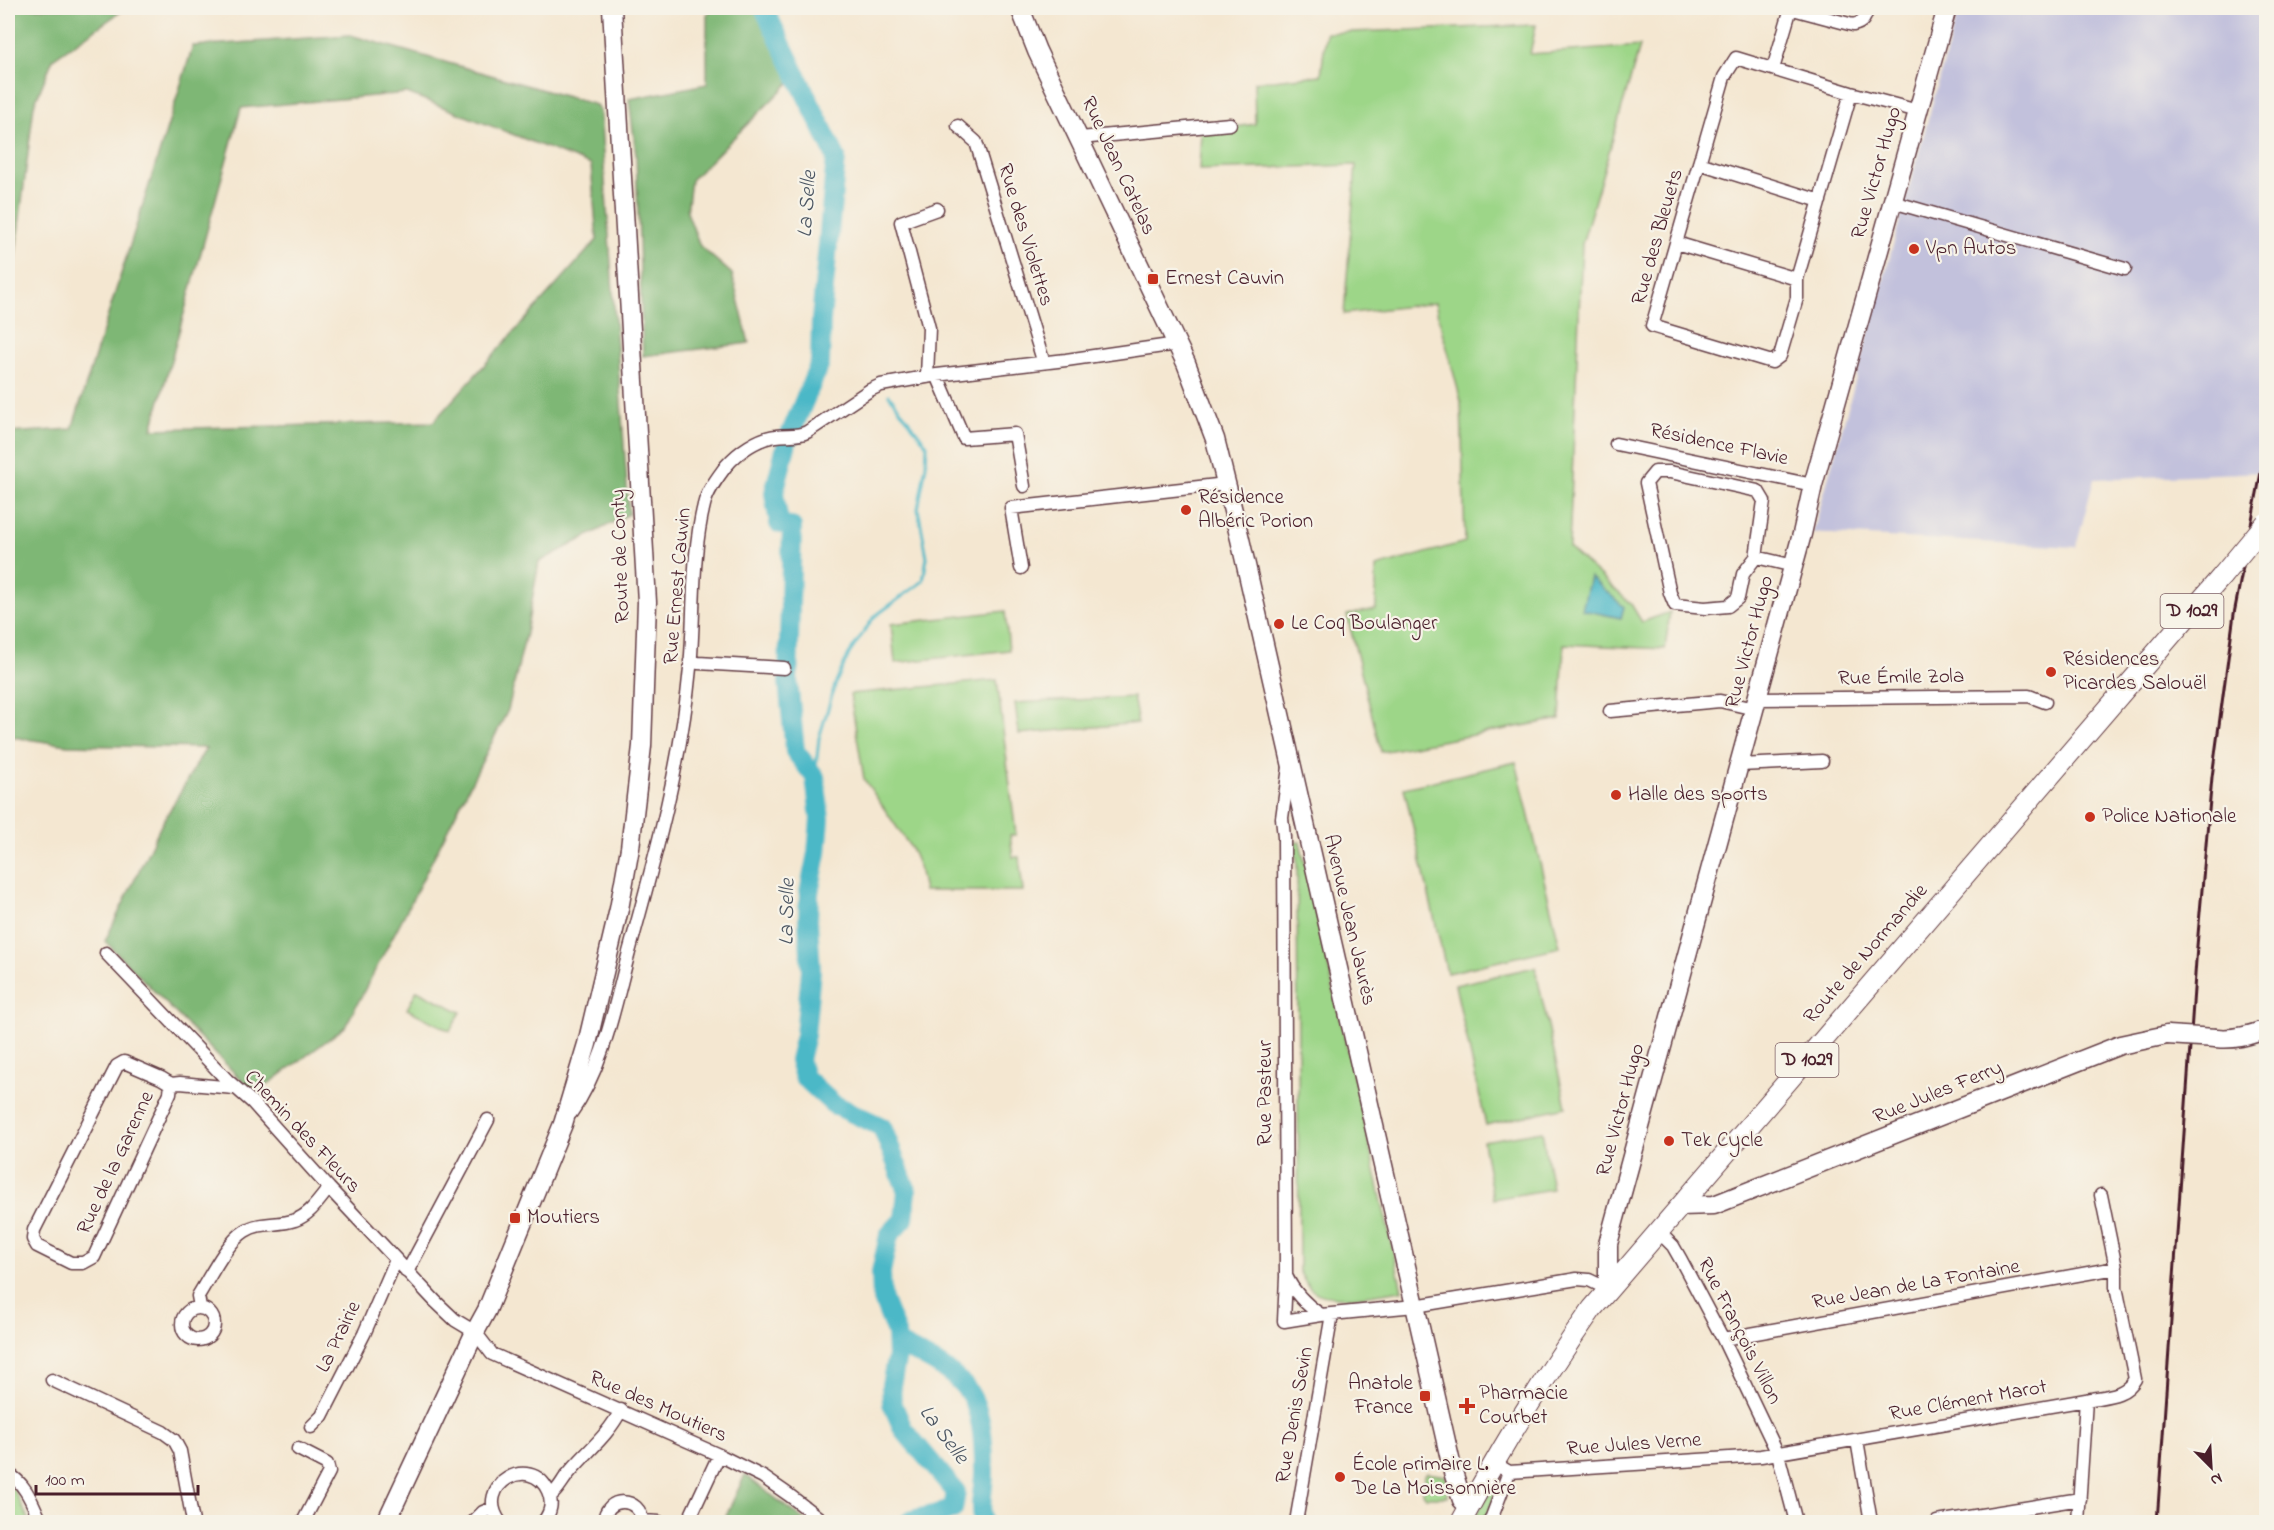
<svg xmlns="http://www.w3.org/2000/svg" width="2274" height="1530" font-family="'Indie Flower',sans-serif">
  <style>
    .industrial { fill: #c2c1dc }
    .green { fill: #9dd688; stroke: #747a5a; stroke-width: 1.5 }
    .forest { fill: #7eb774; stroke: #646b50; stroke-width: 1.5; fill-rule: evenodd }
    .water { fill: #4cb8c7; stroke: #4b6c79; stroke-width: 1.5 }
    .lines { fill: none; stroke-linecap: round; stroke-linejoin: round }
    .stream { stroke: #4cb8c7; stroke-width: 3 }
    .river { stroke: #4cb8c7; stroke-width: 20 }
    .street-casing { stroke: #643d44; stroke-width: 15 }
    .secondary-casing { stroke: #643d44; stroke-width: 21 }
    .primary-casing { stroke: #643d44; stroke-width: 22 }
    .street { stroke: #fff; stroke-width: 12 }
    .secondary { stroke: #fff; stroke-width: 18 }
    .primary { stroke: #fff; stroke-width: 20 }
    .rail { stroke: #4a1f2b; stroke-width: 3 }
    .secondary-bridge-casing { stroke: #643d44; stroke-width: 21; stroke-linecap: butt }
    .primary-bridge-casing { stroke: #643d44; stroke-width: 22; stroke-linecap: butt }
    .secondary-bridge { stroke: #fff; stroke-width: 18 }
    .primary-bridge { stroke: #fff; stroke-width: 20 }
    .poi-dot { fill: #c8321e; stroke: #f7f3e8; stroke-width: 2 }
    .labels { text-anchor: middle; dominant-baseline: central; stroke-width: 4.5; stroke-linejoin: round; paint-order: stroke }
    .shield { fill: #f7f3e8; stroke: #7e5f64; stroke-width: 1.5 }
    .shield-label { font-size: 20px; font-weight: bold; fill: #4a1f2b }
    .street-label { font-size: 21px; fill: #4a1f2b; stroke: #f7f3e8 }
    .poi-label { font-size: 21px; fill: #4a1f2b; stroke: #f7f3e8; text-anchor: start }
    .water-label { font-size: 22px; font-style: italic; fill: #4b5562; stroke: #f7f3e8 }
  </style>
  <rect width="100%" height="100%" fill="#f7f3e8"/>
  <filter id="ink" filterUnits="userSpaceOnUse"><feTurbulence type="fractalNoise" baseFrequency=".0167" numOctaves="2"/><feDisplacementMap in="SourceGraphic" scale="12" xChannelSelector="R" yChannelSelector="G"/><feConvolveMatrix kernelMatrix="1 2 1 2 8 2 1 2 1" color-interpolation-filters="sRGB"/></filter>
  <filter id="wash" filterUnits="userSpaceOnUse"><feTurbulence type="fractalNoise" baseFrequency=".008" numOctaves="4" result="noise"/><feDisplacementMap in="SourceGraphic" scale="24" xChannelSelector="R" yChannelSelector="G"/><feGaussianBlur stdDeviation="1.35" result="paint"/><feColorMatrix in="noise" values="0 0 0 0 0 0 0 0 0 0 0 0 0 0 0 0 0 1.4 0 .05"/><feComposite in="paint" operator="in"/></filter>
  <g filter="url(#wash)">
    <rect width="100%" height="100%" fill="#f4e7d1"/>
    <!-- industrial -->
    <path class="industrial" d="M1959,8H2266V472L2094,479L2076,547L1813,533Z"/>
    <!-- green -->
    <path class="green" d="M1536,25L1530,54L1640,46L1582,244L1569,548L1631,604L1642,622L1670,612L1665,649L1564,644L1560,719L1381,752L1347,615L1376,609V567L1465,542L1461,401L1435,303L1344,314L1356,165L1199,170L1201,132L1255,124L1254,82L1321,75L1326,33Z
      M1005,611L1009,650L895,663L891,624Z
      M997,680L1016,835H1010L1013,857H1019L1023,891H924L919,867L911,848L864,779L850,694Z
      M1133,697L1138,723L1019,734L1015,703Z
      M1516,762L1560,947L1447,973L1404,788Z
      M1300,842L1402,1290C1379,1293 1331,1305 1312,1290C1306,1285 1303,1278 1299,1271L1297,856H1293V843Z
      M1535,967L1566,1107L1486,1125L1455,985Z
      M417,990L461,1012L450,1031L407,1009Z
      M1542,1131L1552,1189L1493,1199L1483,1141Z
      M1427,1473L1446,1476L1448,1497H1426L1423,1493L1424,1476Z
      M8,1485L14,1490L30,1522H8Z
      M1491,1490L1496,1494L1486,1519L1481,1518L1480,1522H1471Z"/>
    <!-- forest -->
    <path class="forest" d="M8,8H126L53,59L34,105L12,282H8Z
      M715,8H760L793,79L691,180L687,212L700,246L732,274L749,343L643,356L636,154L629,99L707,84V14Z
      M350,35L596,105L600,111L629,514L539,562L526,633L508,710L408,908L345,1027L255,1094L105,941L161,825L206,748L68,745L12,737L8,734V433L72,429L193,46ZM407,93L591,165L597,240L433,422L152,429L241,108Z
      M745,1475L807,1522H731L726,1516Z"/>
    <!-- water -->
    <path class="water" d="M1590,577L1624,607L1621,618L1582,610Z"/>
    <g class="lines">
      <!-- stream -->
      <path class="stream" d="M815,777L819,738L836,682L849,654L874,617L923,581L927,557L918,509L926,465L927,445L889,395"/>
      <!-- river -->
      <path class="river" d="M764,8L836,157L821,320L820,363L787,442L774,493L779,523L792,527L788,681L795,751L815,777L820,819L817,853L809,893L808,921L811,970L805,1035L799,1060L804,1077L833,1104L882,1127L907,1191L904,1219L889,1235L881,1272L882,1297L896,1333L897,1356L891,1385L892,1403L903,1429L956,1492L953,1509C939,1516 923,1515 909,1522
        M897,1343C919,1355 946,1366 963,1385C983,1406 984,1445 984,1472C984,1489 978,1507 983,1522"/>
    </g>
  </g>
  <g filter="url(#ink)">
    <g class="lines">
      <defs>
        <path id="street" d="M1789,8L1853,25C1864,23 1865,17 1868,8
          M1773,69L1791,8
          M1851,93L1797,279V298L1780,356L1772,362L1652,326L1724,77L1736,58L1851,93L1918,111
          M958,126L976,142L1042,357V363
          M1080,138L1230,124
          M1699,163L1820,201
          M1893,202L2125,269
          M1676,243L1797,279
          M937,375L964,438L1015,434L1024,486
          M927,377L929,328L901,222L937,209
          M1616,444L1813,485
          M1655,472H1670L1758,491L1764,501L1756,557L1743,574L1738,598L1728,606L1705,608L1675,605L1670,593L1646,483Z
          M1756,557L1794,566
          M1021,568L1011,508L1226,484
          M690,661L698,663L784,668
          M1757,699L2029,696L2045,702
          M1610,711L1720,701L1755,709
          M1740,765L1822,761
          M1289,767L1282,818L1284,837L1286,1276C1294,1293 1305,1304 1321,1315L1415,1306L1577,1279L1589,1280L1608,1289
          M106,953L227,1080L252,1102L329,1188L435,1301L455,1320L475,1332L492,1354L719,1455L763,1477L789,1495L824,1522
          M124,1062L161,1078L171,1084L170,1093L94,1257L83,1263H71L37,1246L33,1239L34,1230L117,1066Z
          M171,1084L180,1083L234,1088
          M571,1113C603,1068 614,1009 628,956C654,861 681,766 690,668C695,614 691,557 704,505C707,491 718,477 726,466C738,452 758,438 776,436C787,434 797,437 807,432L870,390L881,385L937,375L1066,360L1177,344
          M1658,1231L1673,1246L1681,1260L1723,1339L1778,1454L1796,1522
          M407,1272L488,1120
          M1286,1277L1284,1321L1321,1315
          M200,1307L198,1296C210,1277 226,1243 245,1231C260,1221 279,1226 295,1220C310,1215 319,1200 329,1188
          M182 1324a16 16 0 1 1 32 0a16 16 0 1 1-32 0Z
          M1723,1339L2116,1268
          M52,1380L163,1432L174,1440L180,1451L193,1522
          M2086,1400C2105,1396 2125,1397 2135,1379L2116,1287V1268L2101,1195
          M311,1427L322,1416L364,1334L396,1260
          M1857,1440L1871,1522
          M298,1449L327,1464L329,1472L303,1522
          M1494,1463L1509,1472L1761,1456L2086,1400L2078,1522
          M8,1474C26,1483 33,1505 41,1522
          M550,1496C558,1491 562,1481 568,1474C586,1452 608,1436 621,1410
          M642,1521L659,1522
          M473,1522L483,1512L493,1508
          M500,1522C473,1485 531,1453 548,1491C553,1502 551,1513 543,1522
          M604,1522C605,1495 641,1496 642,1522
          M690,1522L692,1513L719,1455
          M1296,1522L1332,1314
          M1490,1522L1509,1472
          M1937,1522L2080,1499"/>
        <path id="secondary" d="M1020,8L1037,51L1186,363L1215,439L1240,539L1453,1472L1462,1500L1470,1506
          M2216,1038C2234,1040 2249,1036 2266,1029
          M1680,1206L1714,1205L2120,1045L2167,1035
          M1608,1289V1244L1802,534L1813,485L1947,8
          M386,1522L475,1332L487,1310L563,1124L587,1044L619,909L630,848L642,746L647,602L612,8"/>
        <path id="primary" d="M1461,1522C1501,1449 1544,1377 1592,1309L2222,576"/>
      </defs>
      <!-- street casing -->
      <use href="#street" class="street-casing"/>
      <!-- secondary casing -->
      <use href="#secondary" class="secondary-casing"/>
      <!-- primary casing -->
      <use href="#primary" class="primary-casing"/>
      <!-- street -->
      <use href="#street" class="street"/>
      <!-- secondary -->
      <use href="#secondary" class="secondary"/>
      <!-- primary -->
      <use href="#primary" class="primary"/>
      <!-- rail -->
      <path class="rail" d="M2157,1522L2197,946L2212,777L2234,614L2266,446"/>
      <defs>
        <path id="secondary-bridge" d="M2167,1035L2216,1038"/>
        <path id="primary-bridge" d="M2222,576L2266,523"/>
      </defs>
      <!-- secondary-bridge casing -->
      <use href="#secondary-bridge" class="secondary-bridge-casing"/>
      <!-- primary-bridge casing -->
      <use href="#primary-bridge" class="primary-bridge-casing"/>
      <!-- secondary-bridge -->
      <use href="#secondary-bridge" class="secondary-bridge"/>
      <!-- primary-bridge -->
      <use href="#primary-bridge" class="primary-bridge"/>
    </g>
  </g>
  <!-- markers -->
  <g class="poi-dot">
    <circle cx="1914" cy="249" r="6"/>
    <rect x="1147" y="273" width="12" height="12" rx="3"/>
    <circle cx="1186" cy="510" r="6"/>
    <circle cx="1279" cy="624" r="6"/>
    <circle cx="2051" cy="672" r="6"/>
    <circle cx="1616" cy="795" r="6"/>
    <circle cx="2090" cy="817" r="6"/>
    <circle cx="1669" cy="1141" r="6"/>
    <rect x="509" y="1212" width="12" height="12" rx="3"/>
    <rect x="1419" y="1390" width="12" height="12" rx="3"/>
    <path d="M1464 1397h6v6h6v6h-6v6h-6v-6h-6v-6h6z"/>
    <circle cx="1340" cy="1477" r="6"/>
  </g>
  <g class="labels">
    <!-- shield labels -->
    <g class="shield">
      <rect x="2160.5" y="594" width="63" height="34" rx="4.5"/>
      <rect x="1775.5" y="1043" width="63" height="34" rx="4.5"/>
    </g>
    <g class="shield-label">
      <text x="2192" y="611">D 1029</text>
      <text x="1807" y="1060">D 1029</text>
    </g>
    <!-- street labels -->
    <g class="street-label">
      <text transform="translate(1118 166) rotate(65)">Rue Jean Catelas</text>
      <text transform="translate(1877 173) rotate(-74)">Rue Victor Hugo</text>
      <text transform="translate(1025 235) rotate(73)">Rue des Violettes</text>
      <text transform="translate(1658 237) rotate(-74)">Rue des Bleuets</text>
      <text transform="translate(1719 445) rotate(12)">Résidence Flavie</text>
      <text transform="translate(621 556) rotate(-92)">Route de Conty</text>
      <text transform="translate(678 586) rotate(-85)">Rue Ernest Cauvin</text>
      <text transform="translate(1750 642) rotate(-75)">Rue Victor Hugo</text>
      <text transform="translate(1901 678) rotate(-1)">Rue Émile Zola</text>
      <text transform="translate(1349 920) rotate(77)">Avenue Jean Jaurès</text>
      <text transform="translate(1866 954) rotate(-49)">Route de Normandie</text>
      <text transform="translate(1266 1093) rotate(-90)">Rue Pasteur</text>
      <text transform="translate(1938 1093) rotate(-22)">Rue Jules Ferry</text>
      <text transform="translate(1621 1110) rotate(-75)">Rue Victor Hugo</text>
      <text transform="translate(302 1132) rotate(47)">Chemin des Fleurs</text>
      <text transform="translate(116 1163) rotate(-65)">Rue de la Garenne</text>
      <text transform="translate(1916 1285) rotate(-10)">Rue Jean de La Fontaine</text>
      <text transform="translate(1739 1331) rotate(63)">Rue François Villon</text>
      <text transform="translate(339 1337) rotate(-64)">La Prairie</text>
      <text transform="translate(1968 1401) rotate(-10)">Rue Clément Marot</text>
      <text transform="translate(658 1407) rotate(24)">Rue des Moutiers</text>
      <text transform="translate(1295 1415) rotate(-80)">Rue Denis Sevin</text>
      <text transform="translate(1634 1445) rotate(-4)">Rue Jules Verne</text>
    </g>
    <!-- poi labels -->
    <g class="poi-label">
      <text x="1926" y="249">Vpn Autos</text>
      <text x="1165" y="279">Ernest Cauvin</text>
      <text x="1198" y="498">Résidence<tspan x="1198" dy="24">Albéric Porion</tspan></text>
      <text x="1291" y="624">Le Coq Boulanger</text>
      <text x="2063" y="660">Résidences<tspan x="2063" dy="24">Picardes Salouël</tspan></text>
      <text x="1628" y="795">Halle des sports</text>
      <text x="2102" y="817">Police Nationale</text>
      <text x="1681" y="1141">Tek Cycle</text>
      <text x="527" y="1218">Moutiers</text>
      <text x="1413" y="1384" text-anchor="end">Anatole<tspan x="1413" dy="24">France</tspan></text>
      <text x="1479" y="1394">Pharmacie<tspan x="1479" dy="24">Courbet</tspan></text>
      <text x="1352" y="1465">École primaire L.<tspan x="1352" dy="24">De La Moissonnière</tspan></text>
    </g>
    <!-- water labels -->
    <g class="water-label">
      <text transform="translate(808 204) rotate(-86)">La Selle</text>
      <text transform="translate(788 912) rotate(-89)">La Selle</text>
      <text transform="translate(943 1435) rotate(53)">La Selle</text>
    </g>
  </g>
  <!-- margin -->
  <rect width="2274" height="1530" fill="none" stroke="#f7f3e8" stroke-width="30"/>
  <!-- north arrow -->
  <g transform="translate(2211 1467) rotate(156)" stroke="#f7f3e8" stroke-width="4.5" paint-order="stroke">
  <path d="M0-4.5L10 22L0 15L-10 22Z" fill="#4a1f2b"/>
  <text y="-9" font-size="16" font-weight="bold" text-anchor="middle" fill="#4a1f2b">N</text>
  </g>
  <!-- scale -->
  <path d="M36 1485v9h162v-9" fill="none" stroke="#4a1f2b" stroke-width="3"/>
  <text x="45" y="1485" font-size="18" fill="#4a1f2b" stroke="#f7f3e8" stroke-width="4.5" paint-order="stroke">100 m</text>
</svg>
